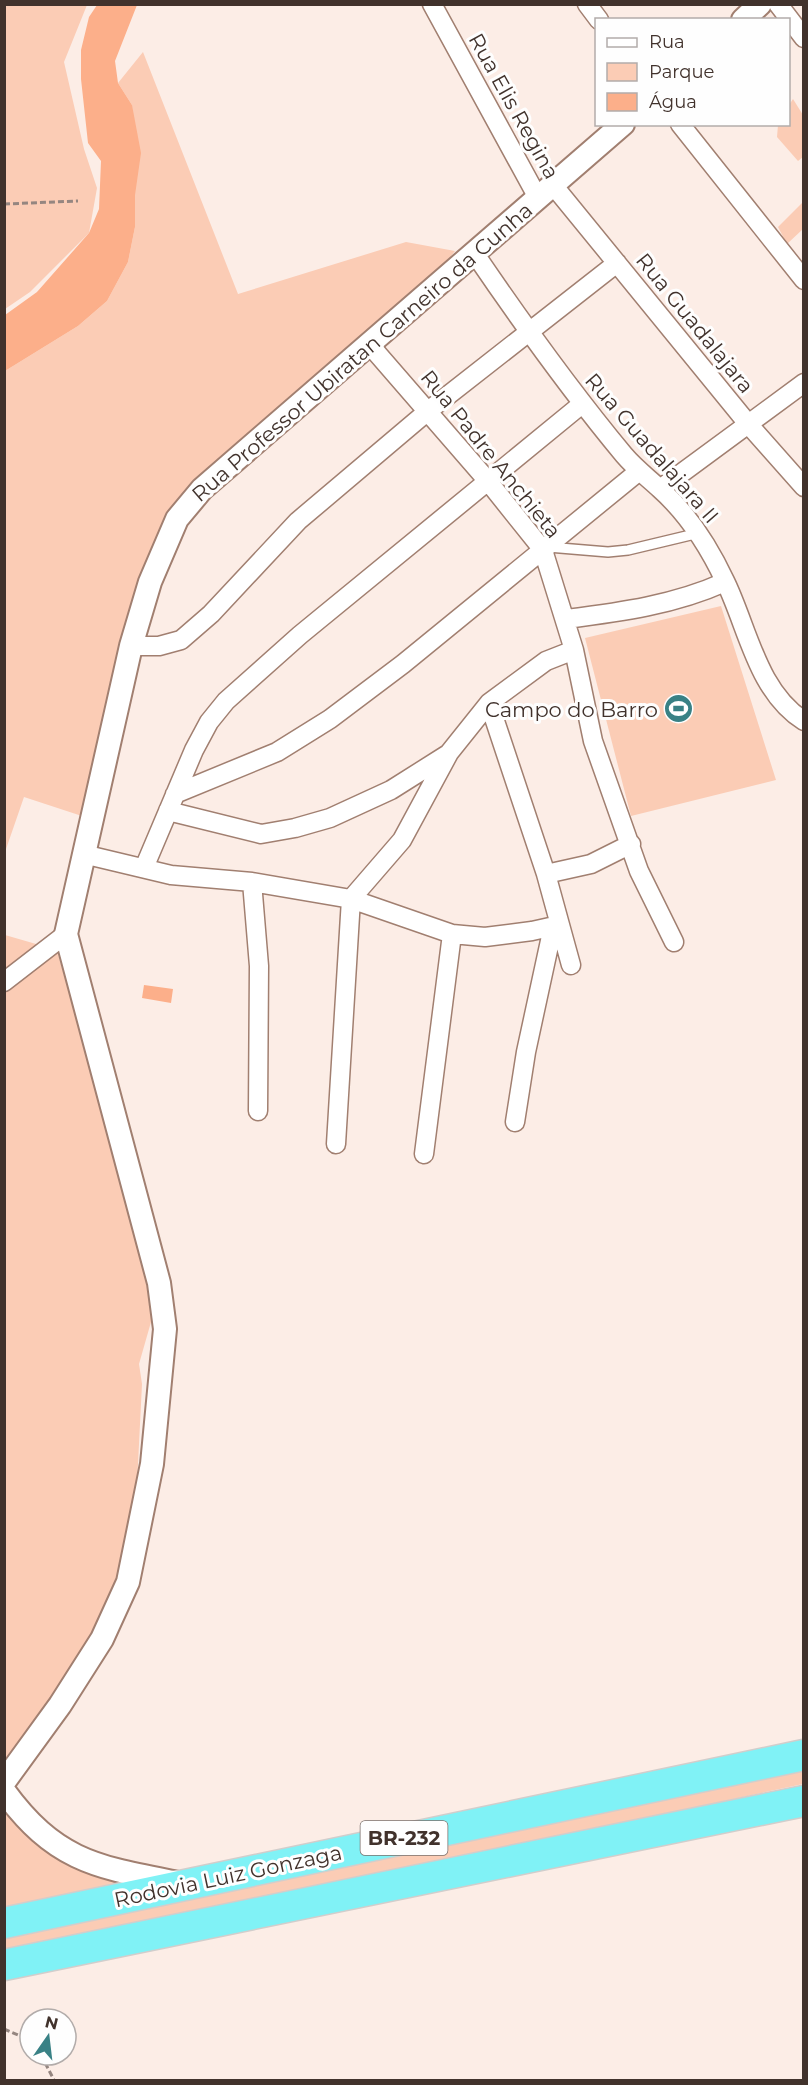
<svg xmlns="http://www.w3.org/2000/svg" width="808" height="2085" font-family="Montserrat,sans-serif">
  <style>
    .green { fill: #fbccb5 }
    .water { fill: #fcaf8a }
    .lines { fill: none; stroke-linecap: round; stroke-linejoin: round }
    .service-casing { stroke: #a17f70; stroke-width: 12 }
    .minor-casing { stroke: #a17f70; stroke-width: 21 }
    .tertiary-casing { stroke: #a17f70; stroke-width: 26 }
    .trunk-casing { stroke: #d1cecc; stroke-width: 33 }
    .path { stroke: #958680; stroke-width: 3; stroke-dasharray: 6 3; stroke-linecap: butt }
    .service { stroke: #fff; stroke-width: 9 }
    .minor { stroke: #fff; stroke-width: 18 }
    .tertiary { stroke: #fff; stroke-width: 22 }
    .trunk { stroke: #80f2f6; stroke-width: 30 }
    .labels { text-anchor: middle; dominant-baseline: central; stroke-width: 6; stroke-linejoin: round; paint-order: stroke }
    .shield { fill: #fefefe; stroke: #7a6f6b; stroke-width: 1.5 }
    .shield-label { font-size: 20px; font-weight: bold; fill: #41322c }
    .street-label { font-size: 21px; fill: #41322c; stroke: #fefefe }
    .poi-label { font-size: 21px; fill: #41322c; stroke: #fefefe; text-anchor: end }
  </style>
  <rect width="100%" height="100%" fill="#fcede6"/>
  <!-- green -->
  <path class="green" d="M5,5H87L64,62L84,149L97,188L89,233L30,292L5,309Z
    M143,52L238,294L406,242L455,251L443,266L172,507L112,682L91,819L24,797L5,852V371L78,326L107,301L128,262L135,227L132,105L118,83Z
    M793,99L803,115V157L798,161L777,137L778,125L788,124L789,105Z
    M803,202V229L787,244L778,227Z
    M721,606L776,780L631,816L585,638Z
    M5,935L43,946L58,954L157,1301L139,1364L142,1384L135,1524L105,1621L5,1766Z
    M803,1766V1784L5,1956L4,1935Z
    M4,1803L36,1838L152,1883L5,1914Z"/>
  <!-- water -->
  <path class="water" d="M97,5H137L115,61L118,83L132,105L141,153L135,195V227L128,262L107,301L78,326L5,371V315L37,292L89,233L99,209L101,161L88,143L81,79V50L89,17Z
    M144,985L173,989L171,1003L142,998Z"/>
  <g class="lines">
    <defs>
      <path id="service" d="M548,547L608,552L628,550L699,533"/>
      <path id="minor" d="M432,4L538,198
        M587,4L599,20
        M778,4L804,38
        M680,124L804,280
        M553,185L749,425L804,487
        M475,254C522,323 570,390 624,455C635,468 647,477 660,489C688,514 709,547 725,581C748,628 757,691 804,721
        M369,344L487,480L543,550L574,650L593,741L639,871L674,942
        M660,489L804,383
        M566,619C621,612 674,605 725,582
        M131,646H159L181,640L211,614L298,521L428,411L617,263
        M489,703L546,874L571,965
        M175,794L277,752L330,719L403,664L638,472
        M168,811L261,834L295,828L330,818L391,790L448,754
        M83,854L171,875L252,882L351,899L452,934L485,937L532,931L559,925
        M144,868L194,750L209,722L226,701L300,635L582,404
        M546,874L591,864L631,844
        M252,882L259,966L258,1111
        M4,982L66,934
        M515,1122L526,1052L553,927
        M336,1144L351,899L402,840L449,753L489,703L546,661L574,650
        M424,1154L452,934"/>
      <path id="tertiary" d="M743,20L760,4
        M4,1782L60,1705L102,1639L128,1582L152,1464L165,1329L159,1283L66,934L131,646L150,582L177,519L202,489L623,124
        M4,1791C56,1862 97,1867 178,1883"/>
      <path id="trunk" d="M4,1923L804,1755
        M4,1965L804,1801"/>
    </defs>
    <!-- service casing -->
    <use href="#service" class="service-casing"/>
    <!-- minor casing -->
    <use href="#minor" class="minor-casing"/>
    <!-- tertiary casing -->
    <use href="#tertiary" class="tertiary-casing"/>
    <!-- trunk casing -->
    <use href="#trunk" class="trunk-casing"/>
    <!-- path -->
    <path class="path" d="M4,204L78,201
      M4,2029L30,2040
      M41,2055L54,2080"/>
    <!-- service -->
    <use href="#service" class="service"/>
    <!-- minor -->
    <use href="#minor" class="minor"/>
    <!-- tertiary -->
    <use href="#tertiary" class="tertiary"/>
    <!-- trunk -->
    <use href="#trunk" class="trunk"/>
  </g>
  <!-- icons -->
  <defs>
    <symbol id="stadium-disc" viewBox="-11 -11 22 22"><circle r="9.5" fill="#398185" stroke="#fefefe"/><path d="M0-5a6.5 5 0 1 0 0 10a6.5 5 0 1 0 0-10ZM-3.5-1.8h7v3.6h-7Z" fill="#fff"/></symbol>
  </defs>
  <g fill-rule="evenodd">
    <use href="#stadium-disc" x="662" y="692" width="33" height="33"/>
  </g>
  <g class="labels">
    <!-- shield labels -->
    <rect class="shield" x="360.5" y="1821" width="87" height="34" rx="4.5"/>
    <g class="shield-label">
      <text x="404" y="1838">BR-232</text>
    </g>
    <!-- street labels -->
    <g class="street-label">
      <text transform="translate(514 106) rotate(61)">Rua Elis Regina</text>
      <text transform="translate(695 323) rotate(51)">Rua Guadalajara</text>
      <text transform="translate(362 352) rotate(-41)">Rua Professor Ubiratan Carneiro da Cunha</text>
      <text transform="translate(652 448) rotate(49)">Rua Guadalajara II</text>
      <text transform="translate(491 454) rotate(51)">Rua Padre Anchieta</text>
      <text transform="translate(228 1876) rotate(-12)">Rodovia Luiz Gonzaga</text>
    </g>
    <!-- poi labels -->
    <g class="poi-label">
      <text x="658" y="709">Campo do Barro</text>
    </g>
  </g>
  <!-- border -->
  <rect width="808" height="2085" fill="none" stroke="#41322c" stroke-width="12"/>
  <!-- legend -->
  <rect x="595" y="18" width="195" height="108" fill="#fefefe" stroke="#b2acaa" stroke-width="1.5"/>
  <rect x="607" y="38" width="30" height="9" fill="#ffffff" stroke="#b2acaa" stroke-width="1.5"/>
  <text x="649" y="48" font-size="18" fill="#41322c">Rua</text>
  <rect x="607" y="63" width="30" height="18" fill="#fbccb5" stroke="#b2acaa" stroke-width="1.5"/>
  <text x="649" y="78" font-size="18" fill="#41322c">Parque</text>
  <rect x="607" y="93" width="30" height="18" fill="#fcaf8a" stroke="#b2acaa" stroke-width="1.5"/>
  <text x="649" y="108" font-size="18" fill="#41322c">Água</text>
  <!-- north arrow -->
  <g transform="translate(48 2037) rotate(14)"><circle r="28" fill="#fefefe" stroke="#b2acaa" stroke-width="1.5"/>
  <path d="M0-4.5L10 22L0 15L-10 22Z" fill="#398185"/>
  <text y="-9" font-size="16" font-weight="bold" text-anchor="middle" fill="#41322c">N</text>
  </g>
</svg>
